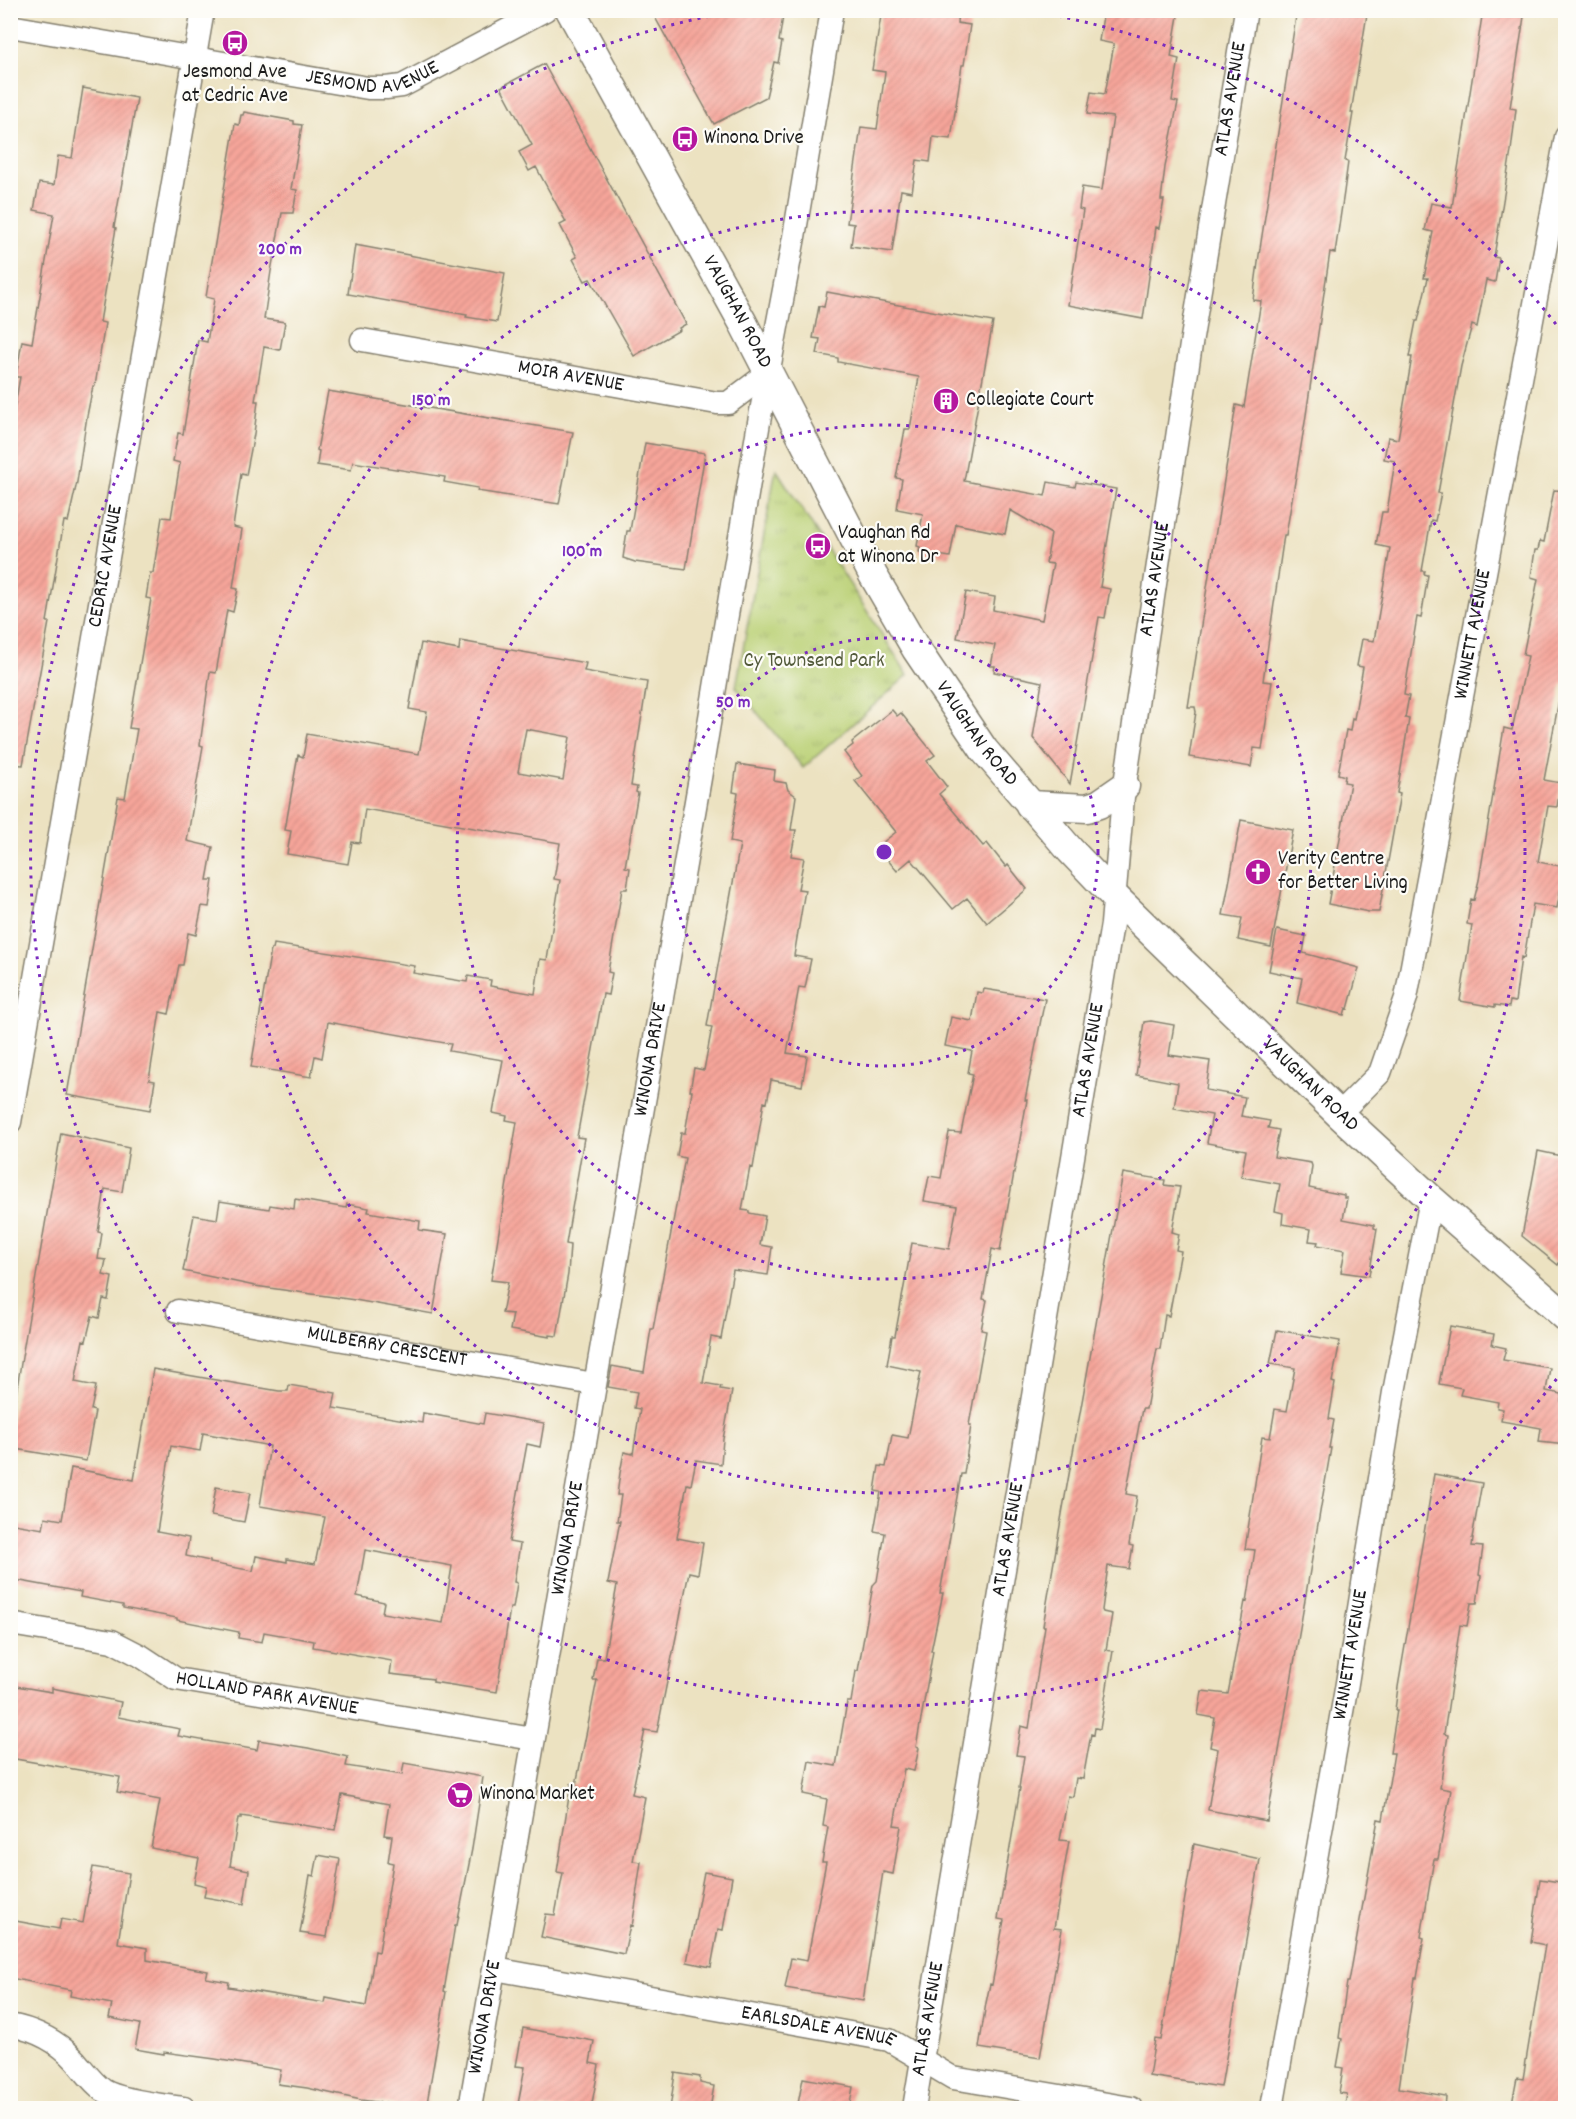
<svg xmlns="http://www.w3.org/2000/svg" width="1576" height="2119" font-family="Dekko,sans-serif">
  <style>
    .park { fill: url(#park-tufts); stroke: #6b7648; stroke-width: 1.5 }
    .building { fill: url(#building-hatch); fill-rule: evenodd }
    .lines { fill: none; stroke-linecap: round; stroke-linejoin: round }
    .minor-casing { stroke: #847f6e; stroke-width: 25 }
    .tertiary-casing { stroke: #847f6e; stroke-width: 31 }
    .minor { stroke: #fff; stroke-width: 22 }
    .tertiary { stroke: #fff; stroke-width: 28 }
    .ring { fill: none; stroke: #7b2cbf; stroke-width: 3; stroke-dasharray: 3 6 }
    .labels { text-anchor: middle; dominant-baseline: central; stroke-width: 4.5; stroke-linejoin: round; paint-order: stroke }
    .street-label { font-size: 21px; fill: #1c1c1c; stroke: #fdfcf7 }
    .poi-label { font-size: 21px; fill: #1c1c1c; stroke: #fdfcf7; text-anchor: start }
    .park-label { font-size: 21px; fill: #535b3b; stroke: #fdfcf7 }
    .centre { fill: #7b2cbf; stroke: #fdfcf7; stroke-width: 3 }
    .ring-label { font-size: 18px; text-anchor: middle; font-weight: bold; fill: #7b2cbf; stroke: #fdfcf7; stroke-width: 4.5; stroke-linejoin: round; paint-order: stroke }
  </style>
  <defs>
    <pattern id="park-tufts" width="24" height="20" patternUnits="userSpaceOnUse" patternTransform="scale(1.5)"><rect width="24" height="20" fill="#bad075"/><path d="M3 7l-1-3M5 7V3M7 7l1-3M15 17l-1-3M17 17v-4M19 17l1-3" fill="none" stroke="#9fb265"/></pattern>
    <pattern id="building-hatch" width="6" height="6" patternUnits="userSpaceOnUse" patternTransform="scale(1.5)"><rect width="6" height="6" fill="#f6a59a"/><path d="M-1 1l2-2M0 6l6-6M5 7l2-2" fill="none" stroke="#d28d84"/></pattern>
  </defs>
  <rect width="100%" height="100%" fill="#fdfcf7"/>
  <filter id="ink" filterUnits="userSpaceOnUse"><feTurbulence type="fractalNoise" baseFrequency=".0167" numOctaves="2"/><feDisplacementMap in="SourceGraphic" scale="12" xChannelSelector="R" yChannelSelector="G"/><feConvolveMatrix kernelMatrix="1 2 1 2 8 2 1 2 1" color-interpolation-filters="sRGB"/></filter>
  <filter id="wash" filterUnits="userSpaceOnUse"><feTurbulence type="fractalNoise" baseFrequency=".008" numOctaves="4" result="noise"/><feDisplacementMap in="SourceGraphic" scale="24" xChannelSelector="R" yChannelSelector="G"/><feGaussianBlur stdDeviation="1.35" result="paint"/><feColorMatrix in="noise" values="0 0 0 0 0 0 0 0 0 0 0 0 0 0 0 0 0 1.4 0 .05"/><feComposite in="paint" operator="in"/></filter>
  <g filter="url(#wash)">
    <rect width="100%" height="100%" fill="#ece2c1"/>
    <!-- park -->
    <path class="park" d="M776,469L908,675L803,768L736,687Z"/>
    <g id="blocks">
      <!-- building -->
      <path class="building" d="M651,10H784L779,41L782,42L778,63L774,62L766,97L714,124Z
        M882,10H958L957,23L970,25L964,65H962L951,139L933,137L930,162L917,160L912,192L901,190L892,252L851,246L854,224L847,223L861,127L877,129L885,72L872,70Z
        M1104,10H1179L1171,57L1179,59L1172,101L1178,102L1165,167L1161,200H1164L1159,228L1156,227L1143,319L1068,305L1083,210L1079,209L1082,187L1102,190L1113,117L1087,114L1091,92L1105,94L1114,44L1099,41Z
        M1297,10H1362V13L1367,14L1351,113H1353L1345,161L1348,162L1344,192L1335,253L1330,252L1305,422L1286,535H1284L1268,645L1263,681L1272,682L1262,749L1254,748L1251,767L1189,757L1196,712L1195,707H1188L1236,405L1244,407L1261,301L1253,300L1259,255Z
        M1483,10H1525L1510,108L1516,109L1511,151L1494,257L1499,258L1495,282L1486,280L1477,327L1472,325L1461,366L1438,493H1441L1435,521L1431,520L1422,571H1425L1424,574L1428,575L1421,618L1417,617L1404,695L1409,696L1405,718L1409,719L1397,793L1400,794L1379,912H1369L1328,904L1350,783L1344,782L1345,776L1338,774L1346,730L1350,731L1352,718L1354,719L1363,667L1357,666L1362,639L1374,641L1390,548L1376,545L1382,512H1387L1395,461L1384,459L1388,437L1398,439L1412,357H1409L1416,321H1418L1428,278H1424L1433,232L1425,230L1431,203L1452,207Z
        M544,64L686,324L679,328L680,330L634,356L590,279L585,281L573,259L577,257L560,225L566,222L536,167L529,171L519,152L532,145L501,87Z
        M83,88L137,98L114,227L116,228L100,322L105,323L95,386H93L87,416L77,482L68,522L64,521L47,622H49L23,765L10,764V434L20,377H16L22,341L32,343L54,214L34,210L39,183L54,185L58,156L72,158Z
        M244,112L294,121V124L302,125L291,189L297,190L293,213H282L271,271L264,319L285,322L280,350L264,347L255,401H258L254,434L246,475L241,474L233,527L242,529L233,588L238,589L233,612L227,610L216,673L210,672L200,745L203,746L187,841L213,847L207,880H213L209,907L202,906L196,935L188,933L183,965H179L169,1014L160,1012L149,1080L155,1081L150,1110L67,1095L118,797L125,798L137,729L129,728L151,599L146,598L150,573H153L162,517L171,518L180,463L173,461L178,433L183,434L198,340L207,342L214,299L206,297L235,124L239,125L241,115H243Z
        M355,245L505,273L497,322L466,317L467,315L348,294Z
        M827,292L993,322L964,481L1045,496L1048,482L1075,487L1076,482L1116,489L1100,587L1110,589L1105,618L1099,617L1070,784L1033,738L1042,682L994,672L995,666H991L995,645L957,638L966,592L995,597L993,610L1042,620L1053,564L1046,563L1051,534L1010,510L1005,534L956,524L950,557L919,552L920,547L917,546L923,514L897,509L902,479L896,478L905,429H910L919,377L838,362V358L817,354L820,339L813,338L819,306L824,307Z
        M328,391L573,432L559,504L477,491L478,488L444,482L445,477L353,462L351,470L317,465L319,451L317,450Z
        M645,443L705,453L686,569L635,562L623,558L627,531H630Z
        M1554,490L1566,491V684H1562L1544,780L1561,783L1557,807L1548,806L1538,862L1565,867L1557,908L1533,904L1524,958L1521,957L1515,1002L1510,1001L1509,1007L1495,1005V1007L1460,1001L1472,925L1467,924L1471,899L1474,900L1479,880L1504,728L1512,730L1528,656L1523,655L1538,579L1531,577L1535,550H1538L1540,541L1544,542Z
        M460,641L586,663L584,671L647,682L631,786L637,787L636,792L638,793L625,867L630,868L627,889H622L608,972L612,973L608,995L603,994L577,1137L584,1138L566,1244L570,1245L568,1274L557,1336L550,1335V1337L510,1330L513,1314L502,1313L508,1282L491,1280L517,1122L506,1120L507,1116L493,1113L503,1060L449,1051L451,1044L328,1022L322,1058L315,1056L311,1077L251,1067L271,949H273L274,944L415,966L413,973L467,982L468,976L491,980L490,986L535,994L540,959L547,960L560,880L554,879L560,843L365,809L360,843L352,842L348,864L287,854L291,831L285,830L298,755L303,757L307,734L419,754L427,712L409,709L421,643L459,650ZM526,729L570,737L563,780L518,772Z
        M892,710L897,716L901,713L935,755L927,761L947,787L939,794L983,846L987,843L1006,867L1008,865L1027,889L987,923L967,898L953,909L911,859L897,871L877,847L896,832L855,781L862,776L844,752L853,745L852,742Z
        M737,764L775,770L774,781L786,783L788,790L796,796L791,830H796L791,856L804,858L798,889L805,890L794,956L811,959L805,988L799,987L787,1053L807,1056L802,1086L771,1080L767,1103L764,1102L753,1168L750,1167L742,1210L749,1211V1213L765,1216L760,1245L772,1247L768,1275L733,1270L721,1339L711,1337L703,1383L721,1386L720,1389L732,1391L723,1439L721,1464L696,1460L691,1485L687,1484L677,1538L703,1543L698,1574L689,1572L657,1732L645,1730L632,1794L645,1797L633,1861L641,1862L636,1896H637L632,1926L630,1925L624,1954L541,1937L546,1914L555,1915L563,1873L557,1872L571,1784L576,1785L597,1680H593L597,1658H604L617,1585L608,1583L620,1521H617L621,1495H617L620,1473L624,1452L633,1454L640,1409L634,1408L637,1392L608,1387L612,1366L644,1372L651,1329H653L685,1158L677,1156L681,1133H685L692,1091H690L694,1068L704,1070L712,1027L707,1026L740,844L730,842L738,793L733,792Z
        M1241,820L1293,830L1271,947L1238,940L1242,918L1223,915Z
        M1277,930L1306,936L1303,953L1359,968L1348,1009L1346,1008L1344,1015L1297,1003L1302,978L1269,971Z
        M984,989L1045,999L1025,1100H1027L1000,1251L992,1249L983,1299L987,1300L981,1330L986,1331L969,1425H971L964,1474H961L940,1593H943L931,1651H933L916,1747L919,1748L914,1771L904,1769L894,1825L901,1826L893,1874L883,1872L863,2001L785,1988L791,1958L807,1961L826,1862H822L828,1827L823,1826L827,1799L803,1794L809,1761L836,1766L847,1702H851L856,1671H858L873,1585L877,1581L885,1533L874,1531L881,1492L875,1491L879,1466L886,1467L892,1435L908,1438L921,1372L887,1365L892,1336H895L912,1243L949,1249L957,1206L924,1201L929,1176L941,1178L949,1132L961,1133L973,1074L968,1073L972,1051L945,1046L951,1017L972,1021L977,992L983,993Z
        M1151,1021L1174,1025L1169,1055L1210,1061L1206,1090L1245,1097L1241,1116L1270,1121L1268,1128L1279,1130L1274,1157L1311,1163L1312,1166L1309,1188L1344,1195V1198H1347L1343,1219L1374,1225V1228L1377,1229L1369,1276L1341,1272L1345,1250L1317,1245L1318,1242L1309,1241L1311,1229L1282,1224L1283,1213L1275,1211L1280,1184L1241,1177L1246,1150L1207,1143L1212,1115L1174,1108L1178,1083L1136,1075L1144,1022Z
        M61,1133L129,1148L122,1192L105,1189L98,1232L102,1233L98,1259L106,1260L103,1275L112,1277L108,1300L103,1299L99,1318L92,1316L86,1341L83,1340L75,1382L96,1386L91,1410L95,1411L86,1461L10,1448V1431L23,1351Z
        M1538,1151L1566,1157V1267L1559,1263L1558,1265L1522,1236Z
        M1123,1173L1165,1180L1164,1185L1180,1187L1172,1232L1179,1234L1176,1250L1181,1251L1169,1316L1165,1315L1160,1349H1157L1146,1409H1142L1126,1494L1137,1496L1129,1545L1133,1546L1129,1569L1108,1566L1102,1610L1103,1612L1112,1614L1106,1650L1113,1651L1100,1729L1095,1728L1094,1735L1091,1734L1083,1779L1076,1778L1073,1797L1068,1796L1060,1840L1069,1841L1054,1928L1062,1929L1040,2058L979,2048L986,2003L990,1984L992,1985L1004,1920L998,1919L1020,1788H1019L1024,1756L1016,1755L1021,1726L1029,1728L1045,1626H1043L1063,1508Z
        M295,1199L346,1208L347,1204L369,1208L368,1212L420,1221L419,1230L447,1234L433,1314L355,1300L255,1286L183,1271L194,1215L217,1219L220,1201L269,1209L270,1205L294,1209Z
        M1450,1326L1494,1334L1492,1345L1506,1348L1503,1360L1550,1368L1546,1391L1562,1394L1561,1401H1566V1445L1539,1442L1541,1428L1501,1421L1503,1409L1497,1408L1498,1402L1460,1395L1462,1388L1439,1384Z
        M1277,1330L1340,1341L1332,1382L1335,1383L1329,1419L1334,1420L1329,1448H1331L1267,1821L1208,1810L1218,1749L1210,1747L1215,1718L1198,1715L1202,1691L1228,1694L1245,1601L1247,1602L1255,1550L1245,1549L1262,1437L1270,1438L1275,1409L1287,1411L1295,1368L1270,1364Z
        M153,1369L279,1391H288L289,1385L336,1393L333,1408L422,1423L423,1413L483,1424L485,1413L544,1423L540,1447L527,1444L509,1542L520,1544L514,1582L517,1583L513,1608H510L497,1692L433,1682V1679L390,1674L392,1661L313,1647L314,1641L264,1632L262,1642L238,1638L239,1632L177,1620V1618L123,1608V1605L80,1597L81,1592L10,1579V1543L14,1524L43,1529L45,1517L62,1520L71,1468L134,1480ZM203,1433L270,1446L260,1506L325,1517L315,1564L287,1559V1562L256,1556L253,1571L210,1563V1561L186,1556L189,1538L157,1532L171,1446L200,1451ZM365,1550L452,1566L443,1623L382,1613L384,1602L357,1596Z
        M1434,1474L1482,1483L1472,1538H1473L1472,1546L1483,1547L1479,1575L1481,1576L1477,1603H1471L1467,1626L1460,1625L1444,1734L1448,1735L1440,1788L1451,1790L1438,1859H1434L1421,1937L1424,1938L1417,1978H1415L1399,2088L1446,2096L1445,2109H1344L1347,2094L1339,2093L1343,2068L1337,2067L1342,2039L1339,2038L1347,1982H1349L1378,1819L1383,1820L1394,1753H1390L1397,1710H1395L1398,1687Z
        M216,1487L250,1493L244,1522L211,1516Z
        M10,1685L52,1692V1688L121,1702L118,1717L180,1729L178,1736L257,1750L259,1740L308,1748L348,1757L346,1766L402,1775L404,1763L483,1777L472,1849L457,1925H455L444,1991L446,1992L426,2109L361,2100L307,2088L278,2084L281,2070L215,2059L164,2052V2054L135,2049L140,2024L109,2018L112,2004L70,1996L71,1990L10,1978V1920L59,1929L61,1919L83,1923L93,1867L129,1873L118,1943L147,1948V1960L208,1971L206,1978L229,1982L228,1987L325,2003L326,1998L366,2006L375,1951L379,1952L393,1863L388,1862L392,1836L384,1835L389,1804L342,1795L335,1830L241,1816V1818H238L230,1866L249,1870L244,1904L204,1897L206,1886L194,1883L199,1858L151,1848L160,1800L117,1792L120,1777L10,1758Z
        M1194,1844L1260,1859L1221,2087L1149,2076L1155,2039L1161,2040Z
        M318,1855L340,1859L327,1937L300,1933L310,1875L314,1876Z
        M704,1872L732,1877L723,1930L718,1929L711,1967L687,1962Z
        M1540,1879L1566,1883V2109H1511L1517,2078L1523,2079L1545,1945L1531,1942Z
        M523,2028L594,2041L590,2063L599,2065L591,2109H517L525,2067L516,2066Z
        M675,2073L700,2077V2083L714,2086L710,2109H670Z
        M803,2078L853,2087L849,2109H797Z"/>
    </g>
  </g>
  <g filter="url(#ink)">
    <use href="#blocks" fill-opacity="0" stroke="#847f6e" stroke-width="1.5"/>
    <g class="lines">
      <defs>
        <g id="minor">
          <path id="s1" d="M10,26L368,88H386L402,86L545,10"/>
          <path id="s2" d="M362,340L717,403H728L768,373"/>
          <path id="s3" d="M1339,1114L1380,1073L1406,998L1566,137"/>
          <path id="s4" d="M10,1122L203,10"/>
          <path id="s5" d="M178,1311L594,1384"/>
          <path id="s6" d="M10,1624L112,1641L141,1656L176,1679L533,1739"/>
          <path id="s7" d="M495,1969L889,2040L953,2078L1131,2108"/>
          <path d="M10,2025C35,2030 58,2041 75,2060C83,2069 92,2082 103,2090C120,2101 163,2105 184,2108"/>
          <path id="s8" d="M470,2108L700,778L759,422L794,237L832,10"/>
          <path id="s9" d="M914,2108L1112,924L1123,797L1192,338L1246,10"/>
          <path id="s10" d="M1272,2108L1346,1689L1394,1392L1431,1199"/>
        </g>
        <g id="tertiary">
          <path id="s11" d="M570,10L743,323L873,575L916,649L984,750L1070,850L1115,897L1339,1114L1431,1199L1566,1317"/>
          <path d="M1030,805L1087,808L1099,804L1125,786"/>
        </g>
      </defs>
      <!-- minor casing -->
      <use href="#minor" class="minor-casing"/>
      <!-- tertiary casing -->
      <use href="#tertiary" class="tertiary-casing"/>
      <!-- minor -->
      <use href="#minor" class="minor"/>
      <!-- tertiary -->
      <use href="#tertiary" class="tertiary"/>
    </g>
  </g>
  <!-- distance rings -->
  <g class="ring">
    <circle cx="884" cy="852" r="214"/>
    <circle cx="884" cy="852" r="427"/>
    <circle cx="884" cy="852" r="641"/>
    <path d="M1562 1372A854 854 0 1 1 736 11M1032 11A854 854 0 0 1 1562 332"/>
  </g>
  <!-- icons -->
  <defs>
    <symbol id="bus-disc" viewBox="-11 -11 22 22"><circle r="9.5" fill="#b5179e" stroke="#fdfcf7"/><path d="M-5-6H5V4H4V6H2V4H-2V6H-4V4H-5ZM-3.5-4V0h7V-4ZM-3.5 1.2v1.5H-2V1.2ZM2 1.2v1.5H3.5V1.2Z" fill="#fff"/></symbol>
    <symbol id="building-disc" viewBox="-11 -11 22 22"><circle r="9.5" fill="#b5179e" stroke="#fdfcf7"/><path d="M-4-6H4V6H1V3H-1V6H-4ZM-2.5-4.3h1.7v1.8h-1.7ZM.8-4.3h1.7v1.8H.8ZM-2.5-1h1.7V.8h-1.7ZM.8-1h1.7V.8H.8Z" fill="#fff"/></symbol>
    <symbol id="church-disc" viewBox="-11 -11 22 22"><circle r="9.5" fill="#b5179e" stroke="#fdfcf7"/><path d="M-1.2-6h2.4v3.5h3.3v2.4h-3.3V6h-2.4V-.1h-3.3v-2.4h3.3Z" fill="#fff"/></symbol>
    <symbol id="supermarket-disc" viewBox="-11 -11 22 22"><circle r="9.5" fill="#b5179e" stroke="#fdfcf7"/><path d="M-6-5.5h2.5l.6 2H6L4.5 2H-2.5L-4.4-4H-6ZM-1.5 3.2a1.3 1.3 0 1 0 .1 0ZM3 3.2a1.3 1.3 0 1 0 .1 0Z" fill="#fff"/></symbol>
  </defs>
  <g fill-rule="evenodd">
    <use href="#bus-disc" x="220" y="28" width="30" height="30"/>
    <use href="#bus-disc" x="670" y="124" width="30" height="30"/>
    <use href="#building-disc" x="931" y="386" width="30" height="30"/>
    <use href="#bus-disc" x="803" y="531" width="30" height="30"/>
    <use href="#church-disc" x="1243" y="857" width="30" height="30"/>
    <use href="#supermarket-disc" x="445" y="1780" width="30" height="30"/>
  </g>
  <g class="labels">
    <!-- street labels -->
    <g class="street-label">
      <text stroke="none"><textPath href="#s1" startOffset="369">JESMOND AVENUE</textPath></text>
      <text stroke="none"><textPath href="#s9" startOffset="2034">ATLAS AVENUE</textPath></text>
      <text stroke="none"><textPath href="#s11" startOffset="345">VAUGHAN ROAD</textPath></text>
      <text stroke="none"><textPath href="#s2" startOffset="212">MOIR AVENUE</textPath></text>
      <text stroke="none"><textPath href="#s4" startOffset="564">CEDRIC AVENUE</textPath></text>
      <text stroke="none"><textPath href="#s9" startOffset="1548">ATLAS AVENUE</textPath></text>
      <text stroke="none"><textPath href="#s3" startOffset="507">WINNETT AVENUE</textPath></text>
      <text stroke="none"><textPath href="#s11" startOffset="831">VAUGHAN ROAD</textPath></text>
      <text stroke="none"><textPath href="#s8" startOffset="1064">WINONA DRIVE</textPath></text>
      <text stroke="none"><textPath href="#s9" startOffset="1062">ATLAS AVENUE</textPath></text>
      <text stroke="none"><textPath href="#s11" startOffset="1317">VAUGHAN ROAD</textPath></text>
      <text stroke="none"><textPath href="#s5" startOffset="212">MULBERRY CRESCENT</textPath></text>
      <text stroke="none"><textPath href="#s8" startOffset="578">WINONA DRIVE</textPath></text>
      <text stroke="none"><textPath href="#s9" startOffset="576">ATLAS AVENUE</textPath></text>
      <text stroke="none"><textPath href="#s10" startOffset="460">WINNETT AVENUE</textPath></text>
      <text stroke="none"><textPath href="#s6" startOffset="270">HOLLAND PARK AVENUE</textPath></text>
      <text stroke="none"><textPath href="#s8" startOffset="92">WINONA DRIVE</textPath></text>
      <text stroke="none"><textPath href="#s9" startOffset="90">ATLAS AVENUE</textPath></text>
      <text stroke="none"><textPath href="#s7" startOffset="328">EARLSDALE AVENUE</textPath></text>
    </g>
    <!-- poi labels -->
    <g class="poi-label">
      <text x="235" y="73" text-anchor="middle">Jesmond Ave<tspan x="235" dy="24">at Cedric Ave</tspan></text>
      <text x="704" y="139">Winona Drive</text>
      <text x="966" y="401">Collegiate Court</text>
      <text x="838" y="534">Vaughan Rd<tspan x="838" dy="24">at Winona Dr</tspan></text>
      <text x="1278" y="860">Verity Centre<tspan x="1278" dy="24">for Better Living</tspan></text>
      <text x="480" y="1795">Winona Market</text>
    </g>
    <!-- park labels -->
    <g class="park-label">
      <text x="814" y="662">Cy Townsend Park</text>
    </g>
  </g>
  <circle cx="884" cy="852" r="9" class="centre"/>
  <g class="ring-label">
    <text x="280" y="254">200 m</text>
    <text x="431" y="405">150 m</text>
    <text x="582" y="556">100 m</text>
    <text x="733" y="707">50 m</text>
  </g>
  <!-- margin -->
  <rect width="1576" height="2119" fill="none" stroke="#fdfcf7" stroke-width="36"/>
</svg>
